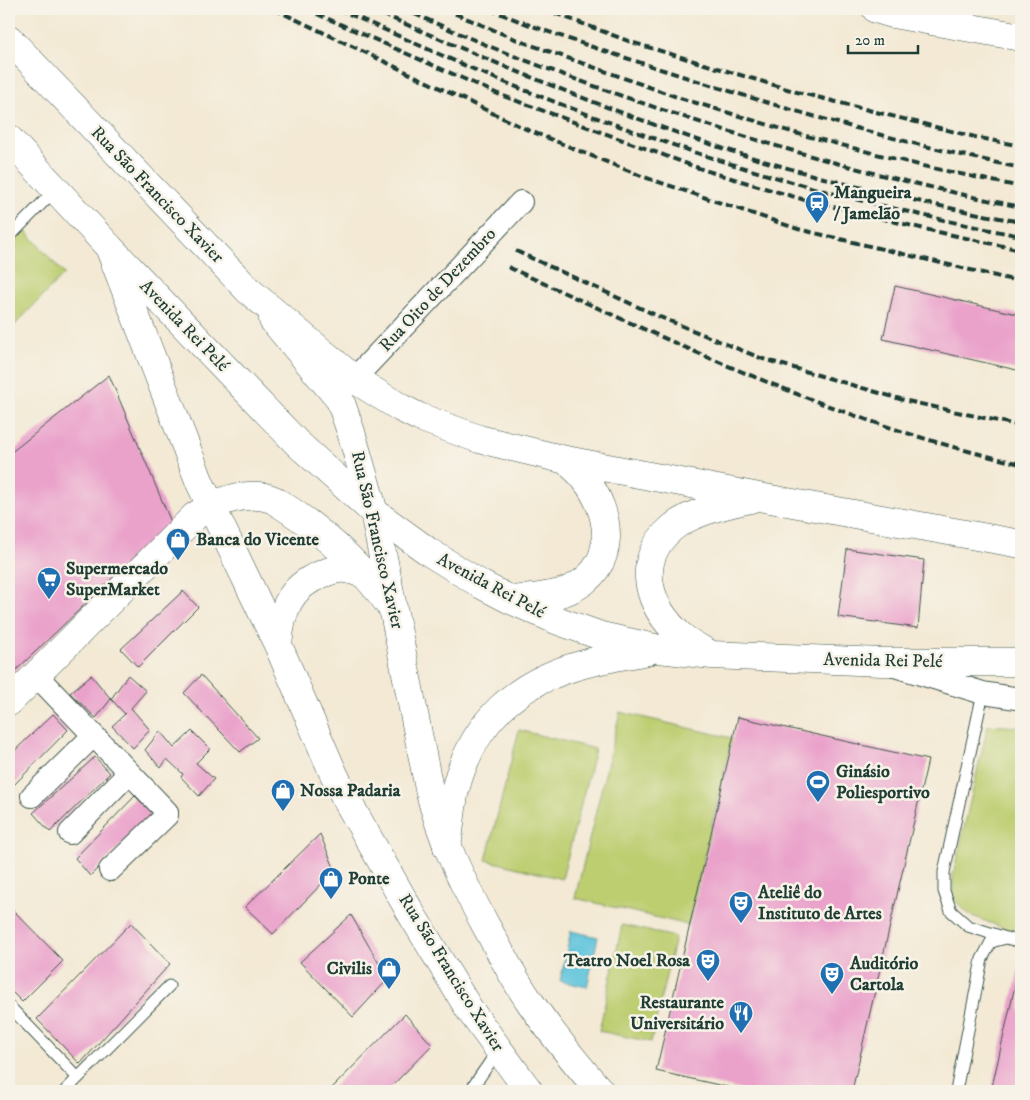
<svg xmlns="http://www.w3.org/2000/svg" width="1030" height="1100" font-family="'IM FELL DW Pica',serif">
  <style>
    .green { fill: #bdce71; stroke: #6e8652 }
    .water { fill: #5ec4db; stroke: #3e8088 }
    .building { fill: #eaa2cb }
    .lines { fill: none; stroke-linecap: round; stroke-linejoin: round }
    .service-casing { stroke: #3f574c; stroke-width: 13 }
    .minor-casing { stroke: #3f574c; stroke-width: 24 }
    .tertiary-casing { stroke: #3f574c; stroke-width: 29 }
    .secondary-casing { stroke: #3f574c; stroke-width: 29 }
    .primary-casing { stroke: #3f574c; stroke-width: 29 }
    .service { stroke: #fff; stroke-width: 11 }
    .minor { stroke: #fff; stroke-width: 22 }
    .tertiary { stroke: #fff; stroke-width: 28 }
    .secondary { stroke: #fff; stroke-width: 28 }
    .primary { stroke: #fff; stroke-width: 28 }
    .rail { stroke: #1f3d34; stroke-width: 4; stroke-dasharray: 8 4; stroke-linecap: butt }
    .labels { text-anchor: middle; dominant-baseline: central; stroke-width: 5; stroke-linejoin: round; paint-order: stroke }
    .poi-label { font-size: 18px; font-weight: bold; fill: #1f3d34; stroke: #f7f3e8; text-anchor: start }
    .street-label { font-size: 18px; fill: #1f3d34; stroke: #f7f3e8 }
  </style>
  <rect width="100%" height="100%" fill="#f7f3e8"/>
  <filter id="ink" filterUnits="userSpaceOnUse"><feTurbulence type="fractalNoise" baseFrequency=".02" numOctaves="2"/><feDisplacementMap in="SourceGraphic" scale="10" xChannelSelector="R" yChannelSelector="G"/><feConvolveMatrix kernelMatrix="1 2 1 2 8 2 1 2 1" color-interpolation-filters="sRGB"/></filter>
  <filter id="wash" filterUnits="userSpaceOnUse"><feTurbulence type="fractalNoise" baseFrequency=".0096" numOctaves="4" result="noise"/><feDisplacementMap in="SourceGraphic" scale="20" xChannelSelector="R" yChannelSelector="G"/><feGaussianBlur stdDeviation="1.12" result="paint"/><feColorMatrix in="noise" values="0 0 0 0 0 0 0 0 0 0 0 0 0 0 0 0 0 1.4 0 .05"/><feComposite in="paint" operator="in"/></filter>
  <g filter="url(#wash)">
    <rect width="100%" height="100%" fill="#f3e9d4"/>
    <!-- green -->
    <path class="green" d="M24,229L64,274L9,331V244Z
      M620,712L732,738L688,925L575,898Z
      M988,725L1021,727V935L970,915L953,899V875Z
      M519,730L595,749L562,879L486,860Z
      M622,925L675,937L651,1042L599,1031Z"/>
    <!-- water -->
    <path class="water" d="M571,931L598,937L587,987L560,981Z"/>
    <g id="blocks">
      <!-- building -->
      <path class="building" d="M895,286L1021,315V371L883,339Z
        M109,375L171,522L9,677V454Z
        M847,549L924,560L918,628L838,617Z
        M183,591L198,607L138,667L121,649Z
        M91,675L111,699L96,718L70,693Z
        M128,675L146,691L131,708L150,730L133,748L112,726L125,714L111,699Z
        M201,675L258,738L240,752L184,693Z
        M53,714L68,730L9,790V756Z
        M738,717L928,760L852,1091H746L656,1071Z
        M160,731L174,748L192,731L210,749L196,763L214,779L199,796L181,777L183,774L167,759L161,768L145,750Z
        M95,757L110,773L50,832L33,813Z
        M135,796L153,814L90,876L75,858Z
        M320,834L335,870L273,934L245,907Z
        M9,906L63,961L22,1002L9,989Z
        M351,915L388,979L353,1017L300,962Z
        M131,923L170,964L80,1064L37,1019Z
        M1020,964L1021,1091H991Z
        M405,1014L432,1045L387,1091H335L332,1088Z"/>
    </g>
  </g>
  <g filter="url(#ink)">
    <use href="#blocks" fill-opacity="0" stroke="#3f574c" stroke-width="1"/>
    <g class="lines">
      <defs>
        <path id="service" d="M9,237L56,189
          M983,693L944,872V891L951,911L968,926L1006,938
          M9,1006L78,1078
          M65,1091L169,986
          M470,1091L499,1049
          M956,1091L982,959L991,942L1006,938L1021,942"/>
        <path id="minor" d="M354,379L521,202
          M898,667L983,693L1021,699
          M36,675L167,812V815L110,870
          M32,796L93,736
          M70,833L129,773"/>
        <path id="tertiary" d="M9,702L195,516L211,506"/>
        <path id="secondary" d="M109,247L200,483L278,645L332,770L345,797L412,915L469,1009L529,1091
          M273,320L340,400L351,432L374,512L429,789C441,838 462,882 486,926C500,951 513,978 530,1002C551,1033 575,1062 600,1091
          M211,506C231,497 253,491 274,500C319,528 361,565 392,608
          M278,645C281,612 288,587 322,574C327,572 335,569 340,569C347,568 356,572 363,573"/>
        <path id="primary" d="M876,9L893,14L1021,37
          M9,39L248,290L354,379L401,408L419,417L479,439L566,460L759,497L1021,544
          M9,139L109,247L297,443L374,512L429,552L482,585L511,600L556,620L601,636L659,649L712,655L882,662H1021
          M513,600C531,598 552,597 569,590C618,568 613,515 585,479C580,472 572,466 566,460
          M708,653C699,648 689,643 682,637C648,607 633,561 672,528C691,512 726,504 750,499
          M447,847C450,828 451,809 455,790C473,721 516,682 584,664C605,658 627,655 648,651"/>
      </defs>
      <!-- service casing -->
      <use href="#service" class="service-casing"/>
      <!-- minor casing -->
      <use href="#minor" class="minor-casing"/>
      <!-- tertiary casing -->
      <use href="#tertiary" class="tertiary-casing"/>
      <!-- secondary casing -->
      <use href="#secondary" class="secondary-casing"/>
      <!-- primary casing -->
      <use href="#primary" class="primary-casing"/>
      <!-- service -->
      <use href="#service" class="service"/>
      <!-- minor -->
      <use href="#minor" class="minor"/>
      <!-- tertiary -->
      <use href="#tertiary" class="tertiary"/>
      <!-- secondary -->
      <use href="#secondary" class="secondary"/>
      <!-- primary -->
      <use href="#primary" class="primary"/>
      <!-- rail -->
      <path class="rail" d="M274,9L528,130L644,177L798,229L1021,282
        M306,9L498,94L704,170L805,200L929,230L1021,250
        M338,9C393,33 448,59 504,82C577,111 652,139 728,163C824,193 923,217 1021,236
        M371,9C489,61 608,111 731,151C826,181 923,204 1021,222
        M403,9C440,25 477,42 514,56C679,120 848,172 1021,207
        M444,9L520,41L680,98L795,133L923,166L1021,187
        M489,9C552,35 617,55 682,76C794,112 906,144 1021,168
        M544,9L631,42L797,92L975,137L1021,146
        M516,251L660,317L763,359L907,401L1021,426
        M508,267C675,343 841,424 1021,464"/>
    </g>
  </g>
  <!-- icons -->
  <defs>
    <symbol id="station-pin" viewBox="-11 -11 22 30"><path d="M0 17L-7.5 6A9.5 9.5 0 1 1 7.5 6Z" fill="#1f6fb2" stroke="#f7f3e8"/><path d="M-3-6H3Q5-6 5-4V2Q5 4 3 4L4.5 6H3L1.5 4h-3L-3 6H-4.5L-3 4Q-5 4-5 2V-4Q-5-6-3-6ZM-3.5-4v3h7v-3ZM-3.5 1v1.5H-2V1ZM2 1v1.5H3.5V1Z" fill="#fff"/></symbol>
    <symbol id="shop-pin" viewBox="-11 -11 22 30"><path d="M0 17L-7.5 6A9.5 9.5 0 1 1 7.5 6Z" fill="#1f6fb2" stroke="#f7f3e8"/><path d="M-5-2.5h2.3a2.7 3.5 0 0 1 5.4 0H5L5.5 6h-11ZM-1.5-2.5h3a1.5 2.3 0 0 0-3 0Z" fill="#fff"/></symbol>
    <symbol id="supermarket-pin" viewBox="-11 -11 22 30"><path d="M0 17L-7.5 6A9.5 9.5 0 1 1 7.5 6Z" fill="#1f6fb2" stroke="#f7f3e8"/><path d="M-6-5.5h2.5l.6 2H6L4.5 2H-2.5L-4.4-4H-6ZM-1.5 3.2a1.3 1.3 0 1 0 .1 0ZM3 3.2a1.3 1.3 0 1 0 .1 0Z" fill="#fff"/></symbol>
    <symbol id="stadium-pin" viewBox="-11 -11 22 30"><path d="M0 17L-7.5 6A9.5 9.5 0 1 1 7.5 6Z" fill="#1f6fb2" stroke="#f7f3e8"/><path d="M0-5a6.5 5 0 1 0 0 10a6.5 5 0 1 0 0-10ZM-3.5-1.8h7v3.6h-7Z" fill="#fff"/></symbol>
    <symbol id="theatre-pin" viewBox="-11 -11 22 30"><path d="M0 17L-7.5 6A9.5 9.5 0 1 1 7.5 6Z" fill="#1f6fb2" stroke="#f7f3e8"/><path d="M-5-5.5Q0-4 5-5.5V0Q5 5 0 6Q-5 5-5 0ZM-3.3-2.5H-1v1.5H-3.3ZM1-2.5H3.3v1.5H1ZM-2.8 1Q0 5.5 2.8 1Z" fill="#fff"/></symbol>
    <symbol id="restaurant-pin" viewBox="-11 -11 22 30"><path d="M0 17L-7.5 6A9.5 9.5 0 1 1 7.5 6Z" fill="#1f6fb2" stroke="#f7f3e8"/><path d="M-5-6h1v4h1v-4h1v4h1v-4h1v5L-1.5 .5V6h-2V.5L-5-1ZM5-6V6H3V1.5H1.5Q1.5-4 5-6Z" fill="#fff"/></symbol>
  </defs>
  <g fill-rule="evenodd">
    <use href="#station-pin" x="803" y="189" width="28" height="38"/>
    <use href="#shop-pin" x="164" y="526" width="28" height="38"/>
    <use href="#supermarket-pin" x="35" y="565" width="28" height="38"/>
    <use href="#stadium-pin" x="804" y="768" width="28" height="38"/>
    <use href="#shop-pin" x="269" y="777" width="28" height="38"/>
    <use href="#shop-pin" x="317" y="865" width="28" height="38"/>
    <use href="#theatre-pin" x="727" y="889" width="28" height="38"/>
    <use href="#theatre-pin" x="694" y="947" width="28" height="38"/>
    <use href="#shop-pin" x="375" y="955" width="28" height="38"/>
    <use href="#theatre-pin" x="818" y="960" width="28" height="38"/>
    <use href="#restaurant-pin" x="727" y="999" width="28" height="38"/>
  </g>
  <g class="labels">
    <!-- poi labels -->
    <g class="poi-label">
      <text x="834" y="193">Mangueira<tspan x="834" dy="21">/ Jamelão</tspan></text>
      <text x="196" y="540">Banca do Vicente</text>
      <text x="66" y="569">Supermercado<tspan x="66" dy="21">SuperMarket</tspan></text>
      <text x="836" y="772">Ginásio<tspan x="836" dy="21">Poliesportivo</tspan></text>
      <text x="300" y="791">Nossa Padaria</text>
      <text x="348" y="879">Ponte</text>
      <text x="758" y="893">Ateliê do<tspan x="758" dy="21">Instituto de Artes</tspan></text>
      <text x="690" y="961" text-anchor="end">Teatro Noel Rosa</text>
      <text x="850" y="964">Auditório<tspan x="850" dy="21">Cartola</tspan></text>
      <text x="372" y="969" text-anchor="end">Civilis</text>
      <text x="724" y="1003" text-anchor="end">Restaurante<tspan x="724" dy="21">Universitário</tspan></text>
    </g>
    <!-- street labels -->
    <g class="street-label">
      <text transform="translate(157 195) rotate(46)">Rua São Francisco Xavier</text>
      <text transform="translate(438 290) rotate(-47)">Rua Oito de Dezembro</text>
      <text transform="translate(184 326) rotate(46)">Avenida Rei Pelé</text>
      <text transform="translate(377 540) rotate(77)">Rua São Francisco Xavier</text>
      <text transform="translate(491 586) rotate(28)">Avenida Rei Pelé</text>
      <text transform="translate(883 661) rotate(1)">Avenida Rei Pelé</text>
      <text transform="translate(451 973) rotate(58)">Rua São Francisco Xavier</text>
    </g>
  </g>
  <!-- margin -->
  <rect width="1030" height="1100" fill="none" stroke="#f7f3e8" stroke-width="30"/>
  <!-- scale -->
  <path d="M848 45v8h70v-8" fill="none" stroke="#1f3d34" stroke-width="2.5"/>
  <text x="855" y="45" font-size="15" fill="#1f3d34" stroke="#f7f3e8" stroke-width="4" paint-order="stroke">20 m</text>
</svg>
